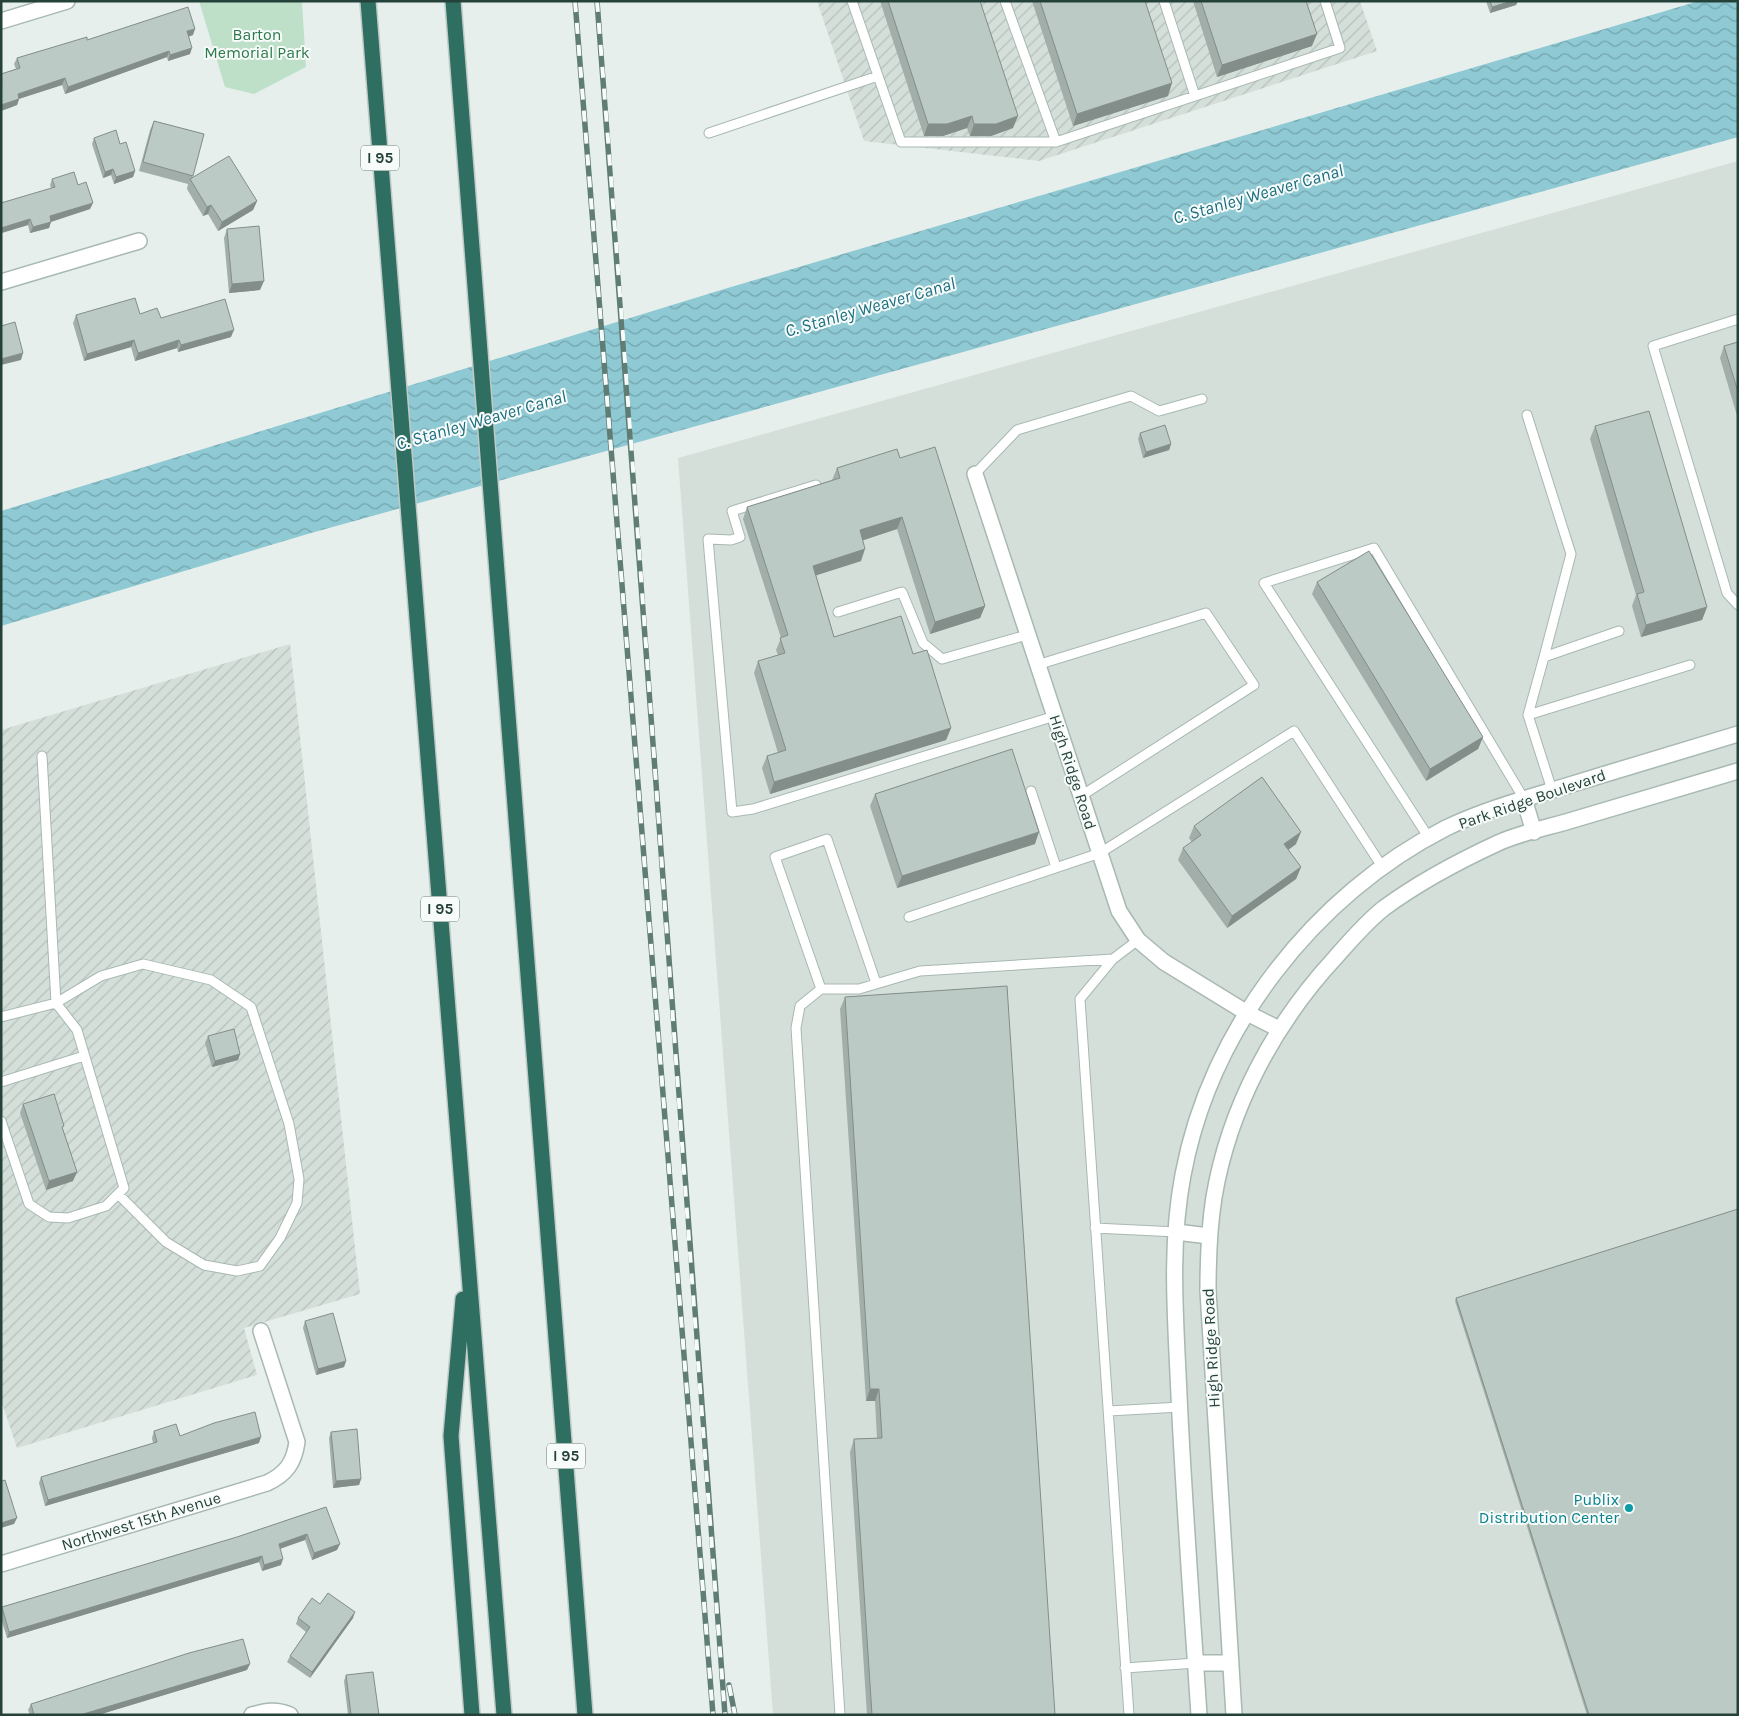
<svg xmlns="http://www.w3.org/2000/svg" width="1739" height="1716" font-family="Karla,sans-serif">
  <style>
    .built { fill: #d4dfda }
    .industrial { fill: url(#industrial-furrows) }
    .green { fill: #bfe0c8 }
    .water { fill: url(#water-waves) }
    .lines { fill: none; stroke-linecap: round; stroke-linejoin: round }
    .service-casing { stroke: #a8b8b2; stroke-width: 11 }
    .minor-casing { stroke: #a8b8b2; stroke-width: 18 }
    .tertiary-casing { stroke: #a8b8b2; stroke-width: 18 }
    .motorway-casing { stroke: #c2cac8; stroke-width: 18 }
    .service { stroke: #fff; stroke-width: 9 }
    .minor { stroke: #fff; stroke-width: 15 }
    .tertiary { stroke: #fff; stroke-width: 15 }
    .motorway { stroke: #2f6f62; stroke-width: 15 }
    .rail-casing { stroke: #5f7d75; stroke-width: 5.5 }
    .rail { stroke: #f7fbf9; stroke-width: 4; stroke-dasharray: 11; stroke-linecap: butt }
    .wall { fill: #a1aea9 }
    .shaded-wall { fill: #838d89 }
    .building { fill: #bbcac4; stroke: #838d89 }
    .culture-dot { fill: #0f9aa8; stroke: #f7fbf9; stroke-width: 2 }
    .labels { text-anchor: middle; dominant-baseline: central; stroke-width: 4; stroke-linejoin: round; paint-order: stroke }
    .shield { fill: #f7fbf9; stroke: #637a73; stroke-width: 1 }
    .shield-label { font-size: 15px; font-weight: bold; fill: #24423a }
    .park-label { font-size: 16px; fill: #2d7a4b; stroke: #f7fbf9 }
    .street-label { font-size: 16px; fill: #24423a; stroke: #f7fbf9 }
    .culture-label { font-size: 16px; fill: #0d838f; stroke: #f7fbf9; text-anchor: end }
    .water-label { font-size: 18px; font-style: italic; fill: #1c6f80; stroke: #f7fbf9 }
  </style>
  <defs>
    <pattern id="industrial-furrows" width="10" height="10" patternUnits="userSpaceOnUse" patternTransform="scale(1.25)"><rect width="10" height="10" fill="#d4dfda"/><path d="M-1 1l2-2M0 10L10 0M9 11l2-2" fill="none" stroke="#b6c1bc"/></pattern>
    <pattern id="water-waves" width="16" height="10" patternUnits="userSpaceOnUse" patternTransform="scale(1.25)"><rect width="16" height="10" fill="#8ec9d4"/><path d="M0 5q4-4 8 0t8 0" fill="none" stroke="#74a5ad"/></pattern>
  </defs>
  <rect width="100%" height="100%" fill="#e6efeb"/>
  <!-- built -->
  <path class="built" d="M1738,161V1715H773L678,458Z"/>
  <!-- industrial -->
  <path class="industrial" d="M817,1H1360L1377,51L1039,161L864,141Z
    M290,644L360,1294L244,1328L257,1375L17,1448L1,1400V730Z"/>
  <!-- green -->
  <path class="green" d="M199,1H302L306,67L254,94L225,87Z"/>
  <!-- water -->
  <path class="water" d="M1699,1H1738V137L311,533L1,626V511L721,290Z"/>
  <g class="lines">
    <defs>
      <path id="service" d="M852,1L901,142H1056L1340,48L1325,1
        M1005,1L1056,142
        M1164,1L1195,96
        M709,133L878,76
        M1738,319L1653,346L1727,593L1738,605
        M1527,415L1571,554L1544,657
        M975,474L1017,430L1131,396L1159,411L1202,399
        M816,485L732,511L740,537L731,540L708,539L732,812L753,809L1055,716
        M838,612L902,592L923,643L942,659L1027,635
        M1037,665L1206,613L1254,685L1081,796
        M1528,715L1544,657L1619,631
        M1552,790L1528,715L1690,665
        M1031,791L1056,867
        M1429,838L1264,583L1374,548L1524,799
        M909,917L1100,853L1294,731L1383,868
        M821,989L775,857L827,839L876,983
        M1,1017L56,1003L42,756
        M1,1082L84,1056
        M1,1121L29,1204L49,1217L68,1218L106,1206L124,1188L77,1030L56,1003L101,976L143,964L211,980L251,1007L289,1124L299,1179L297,1203L280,1238L260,1266L237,1271L204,1265L166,1242L118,1194
        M1095,1228L1176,1232
        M1109,1411L1180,1407
        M1125,1668L1196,1663
        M840,1715L796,1028L800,1006L821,989H859L920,971L1113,959
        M1129,1715L1080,999L1113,959L1138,940"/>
      <path id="minor" d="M1,21L67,1
        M1,282L139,241
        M975,474L1119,911L1138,940L1164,962L1247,1013L1279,1029
        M1524,799L1534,832
        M1176,1232L1209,1236
        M1,1564L267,1483C286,1474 294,1463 297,1442L261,1331
        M1196,1663H1230
        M252,1715C266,1711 276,1709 290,1715"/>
      <path id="tertiary" d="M1199,1715C1192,1609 1184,1502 1179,1396C1176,1322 1169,1248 1183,1175C1210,1029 1314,895 1446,828C1483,810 1524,799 1563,787C1621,769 1679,752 1738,734
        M1234,1715L1208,1291C1208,1259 1209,1228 1214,1197C1229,1108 1274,1024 1335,958C1350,941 1366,922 1384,908C1418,883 1459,861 1498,843C1522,832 1551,827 1576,819C1630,803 1684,787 1738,771"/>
      <path id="motorway" d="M368,1L504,1715
        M453,1L585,1715
        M463,1299L451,1436L472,1715"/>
    </defs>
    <!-- service casing -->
    <use href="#service" class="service-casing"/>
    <!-- minor casing -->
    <use href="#minor" class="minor-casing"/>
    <!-- tertiary casing -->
    <use href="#tertiary" class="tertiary-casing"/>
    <!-- motorway casing -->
    <use href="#motorway" class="motorway-casing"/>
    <!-- service -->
    <use href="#service" class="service"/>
    <!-- minor -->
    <use href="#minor" class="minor"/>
    <!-- tertiary -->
    <use href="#tertiary" class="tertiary"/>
    <!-- motorway -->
    <use href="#motorway" class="motorway"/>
    <defs>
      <path id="rail" d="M575,1L713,1715
        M597,1C643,572 680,1144 725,1715
        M729,1685L735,1715"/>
    </defs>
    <!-- rail casing -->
    <use href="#rail" class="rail-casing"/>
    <!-- rail -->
    <use href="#rail" class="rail"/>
  </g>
  <!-- wall -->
  <path class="wall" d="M880,1H980L1013,128L991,136H970L967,128L943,136H924Z
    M1032,1H1145L1168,96L1073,126Z
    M1193,1H1306L1312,46L1217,77Z
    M1486,1H1518L1516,5L1490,13Z
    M193,35L189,36L190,54L168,61L167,57L65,94L62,85L19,99L17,105L1,111V74L16,69L14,64L17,58L87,40Z
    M154,121L204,134L192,178L257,201L253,210L218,231L208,214L203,216L187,189L188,184L139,171L150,130Z
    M94,138L120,144L135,171L133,177L114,184L111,175L103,178L92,144Z
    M52,179L78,185L90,209L51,221L49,228L30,233L28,225L2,233L51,188L50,185Z
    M227,229L260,290L229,293L224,238Z
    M140,314L161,318L231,337L178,352L177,348L135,361L131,347L84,361L73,323L76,315Z
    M1738,342V419L1720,358L1724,346Z
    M1595,426L1707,607L1702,620L1641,637L1632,606L1636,595L1590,439Z
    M1140,433L1171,444L1169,450L1143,458L1138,439Z
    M900,458L985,606L980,618L930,634L897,529L863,540L861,561L816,575L834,637L913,654L951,728L946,740L770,794L762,768L767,756L778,753L754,673L758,661L778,655L776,650L781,638L743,519L747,507L832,480L837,468Z
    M1317,582L1483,737L1478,749L1426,781L1312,594Z
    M875,794L1035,844L897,888L870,806Z
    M1194,826L1296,844L1288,850L1301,867L1296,879L1227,928L1178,860L1183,848L1192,842L1189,838Z
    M845,997L1055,1715H867L850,1452L854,1439L877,1438L875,1401H866L840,1009Z
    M208,1036L240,1054L238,1060L212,1067L205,1043Z
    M23,1104L63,1130L73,1181L46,1190L20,1113Z
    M1456,1298L1738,1715H1587L1455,1301Z
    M305,1321L346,1361L344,1367L316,1375L303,1328Z
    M154,1431L180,1436L259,1443L45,1506L39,1483L41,1477L153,1443L152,1438Z
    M331,1432L361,1479L359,1485L333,1488L329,1438Z
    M326,1507L337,1550L312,1560L305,1540L280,1548L281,1565L262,1571L259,1562L7,1638L1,1618V1610L2,1607L237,1537Z
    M320,1604L353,1618L310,1678L287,1662L290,1656L306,1632L296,1624L298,1618Z
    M247,1670L98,1715H30L28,1710L31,1704Z
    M346,1675L379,1715H348L344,1681Z"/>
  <!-- shaded-wall -->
  <path class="shaded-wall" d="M1512,1H1518L1516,5L1490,13L1492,7Z
    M195,29L193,35L185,38L187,31Z
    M1317,34L1312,46L1217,77L1222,65Z
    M192,48L190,54L168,61L170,55Z
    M169,51L167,57L65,94L68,87Z
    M65,78L62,85L15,100L18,94Z
    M1172,83L1168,96L1073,126L1077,114Z
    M19,99L17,105L1,111V105Z
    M972,116L967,128L943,136H924L928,124Z
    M1018,116L1013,128L991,136H970L974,124Z
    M113,169L111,175L103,178L105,172Z
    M135,171L133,177L114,184L116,177Z
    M257,201L253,210L218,231L222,222Z
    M93,203L90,209L48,223L50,216Z
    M211,205L208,214L203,216L207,207Z
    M30,219L28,225L1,233V228Z
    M51,222L49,228L30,233L33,227Z
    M264,281L260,290L229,293L232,284Z
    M234,330L231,337L178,352L181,345Z
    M134,340L131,347L84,361L87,354Z
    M179,340L177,348L135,361L138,353Z
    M23,353L21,360L1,365V359Z
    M1171,444L1169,450L1143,458L1146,452Z
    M902,517L897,529L855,543L860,530Z
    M865,549L861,561L808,578L813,566Z
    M985,606L980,618L930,634L935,622Z
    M1707,607L1702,620L1641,637L1646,625Z
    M951,728L946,740L770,794L774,782Z
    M1483,737L1478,749L1426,781L1430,769Z
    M1039,832L1035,844L897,888L902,876Z
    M1301,832L1296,844L1280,856L1284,844Z
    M1301,867L1296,879L1227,928L1232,916Z
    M240,1054L238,1060L212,1067L215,1061Z
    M77,1172L73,1181L46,1190L49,1181Z
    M346,1361L344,1367L316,1375L318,1369Z
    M870,1389H879L875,1401H866Z
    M261,1437L259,1443L45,1506L48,1500Z
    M361,1479L359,1485L333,1488L336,1481Z
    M17,1518L14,1524L1,1528V1523Z
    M307,1534L305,1540L277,1550L279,1544Z
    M340,1544L337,1550L312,1560L314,1553Z
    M262,1556L259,1562L7,1638L9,1632Z
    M283,1559L281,1565L262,1571L264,1565Z
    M355,1612L353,1618L310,1678L312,1672Z
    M250,1664L247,1670L98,1715H80Z"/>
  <!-- building -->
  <path class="building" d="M888,1H980L1018,116L996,124H974L972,116L947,124H928Z
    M1040,1H1145L1172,83L1077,114Z
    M1201,1H1306L1317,34L1222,65Z
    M1490,1H1512L1492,7Z
    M188,7L195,29L187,31L192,48L170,55L169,51L68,87L65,78L18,94L19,99L1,105V84H2L1,80V74L20,68L17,58L87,37V40Z
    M154,121L204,134L193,176L143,162Z
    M116,130L120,144L126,142L135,171L116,177L113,169L105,172L94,138Z
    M229,156L257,201L222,222L211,205L207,207L190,179Z
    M74,172L78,185L86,182L93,203L50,216L51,222L33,227L30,219L1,228V203L55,187L52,179Z
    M259,226L264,281L232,284L227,229Z
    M135,298L140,314L157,308L161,318L225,299L234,330L181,345L179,340L138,353L134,340L87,354L76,315Z
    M15,322L23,353L1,359V326Z
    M1738,342V392L1724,346Z
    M1649,411L1707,607L1646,625L1637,594L1644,592L1595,426Z
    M1165,425L1171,444L1146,452L1140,433Z
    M935,447L985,606L935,622L902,517L860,530L865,549L813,566L834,637L901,616L913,654L927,650L951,728L774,782L767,756L786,750L758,661L785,653L780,638L788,635L747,507L840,478L837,468L897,449L900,458Z
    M1369,551L1483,737L1430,769L1317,582Z
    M1012,749L1039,832L902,876L875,794Z
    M1262,777L1301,832L1284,844L1301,867L1232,916L1183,848L1201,835L1194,826Z
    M1007,986L1055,1715H872L854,1439L882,1438L879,1389H870L845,997Z
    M234,1029L240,1054L215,1061L208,1036Z
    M54,1094L64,1126L62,1127L77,1172L49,1181L23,1104Z
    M1738,1209V1715H1589L1456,1298Z
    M333,1313L346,1361L318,1369L305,1321Z
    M255,1412L261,1437L48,1500L41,1477L157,1442L154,1431L176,1424L180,1436L214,1423Z
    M357,1429L361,1479L336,1481L331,1432Z
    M1,1480L2,1481L5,1480L17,1518L1,1523Z
    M326,1507L340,1544L314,1553L307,1534L279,1544L283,1559L264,1565L262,1556L9,1632L2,1607L237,1537Z
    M328,1593L355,1612L312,1672L290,1656L310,1627L298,1618L312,1598L320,1604Z
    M243,1639L250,1664L80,1715H34L31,1704L189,1653Z
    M373,1672L379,1715H351L346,1675Z"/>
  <!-- markers -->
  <circle class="culture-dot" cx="1629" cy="1508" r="5"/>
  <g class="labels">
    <!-- shield labels -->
    <g class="shield">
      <rect x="361" y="145.5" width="38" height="25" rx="4"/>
      <rect x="421" y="896.5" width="38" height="25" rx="4"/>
      <rect x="547" y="1443.5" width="38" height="25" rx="4"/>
    </g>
    <g class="shield-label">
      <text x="380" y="158">I 95</text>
      <text x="440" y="909">I 95</text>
      <text x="566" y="1456">I 95</text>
    </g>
    <!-- park labels -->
    <g class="park-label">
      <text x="257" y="34">Barton<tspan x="257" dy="18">Memorial Park</tspan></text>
    </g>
    <!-- street labels -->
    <g class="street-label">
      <text transform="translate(1073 772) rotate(72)">High Ridge Road</text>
      <text transform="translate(1532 799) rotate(-19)">Park Ridge Boulevard</text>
      <text transform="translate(1211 1348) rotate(-93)">High Ridge Road</text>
      <text transform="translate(141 1521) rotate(-17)">Northwest 15th Avenue</text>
    </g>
    <!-- culture labels -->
    <g class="culture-label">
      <text x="1619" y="1499">Publix<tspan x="1619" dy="18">Distribution Center</tspan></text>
    </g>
    <!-- water labels -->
    <g class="water-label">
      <text transform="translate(1258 194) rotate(-16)">C. Stanley Weaver Canal</text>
      <text transform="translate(870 307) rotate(-16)">C. Stanley Weaver Canal</text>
      <text transform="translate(481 420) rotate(-16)">C. Stanley Weaver Canal</text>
    </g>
  </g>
  <!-- border -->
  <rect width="1739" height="1716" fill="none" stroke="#24423a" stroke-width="5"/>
</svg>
